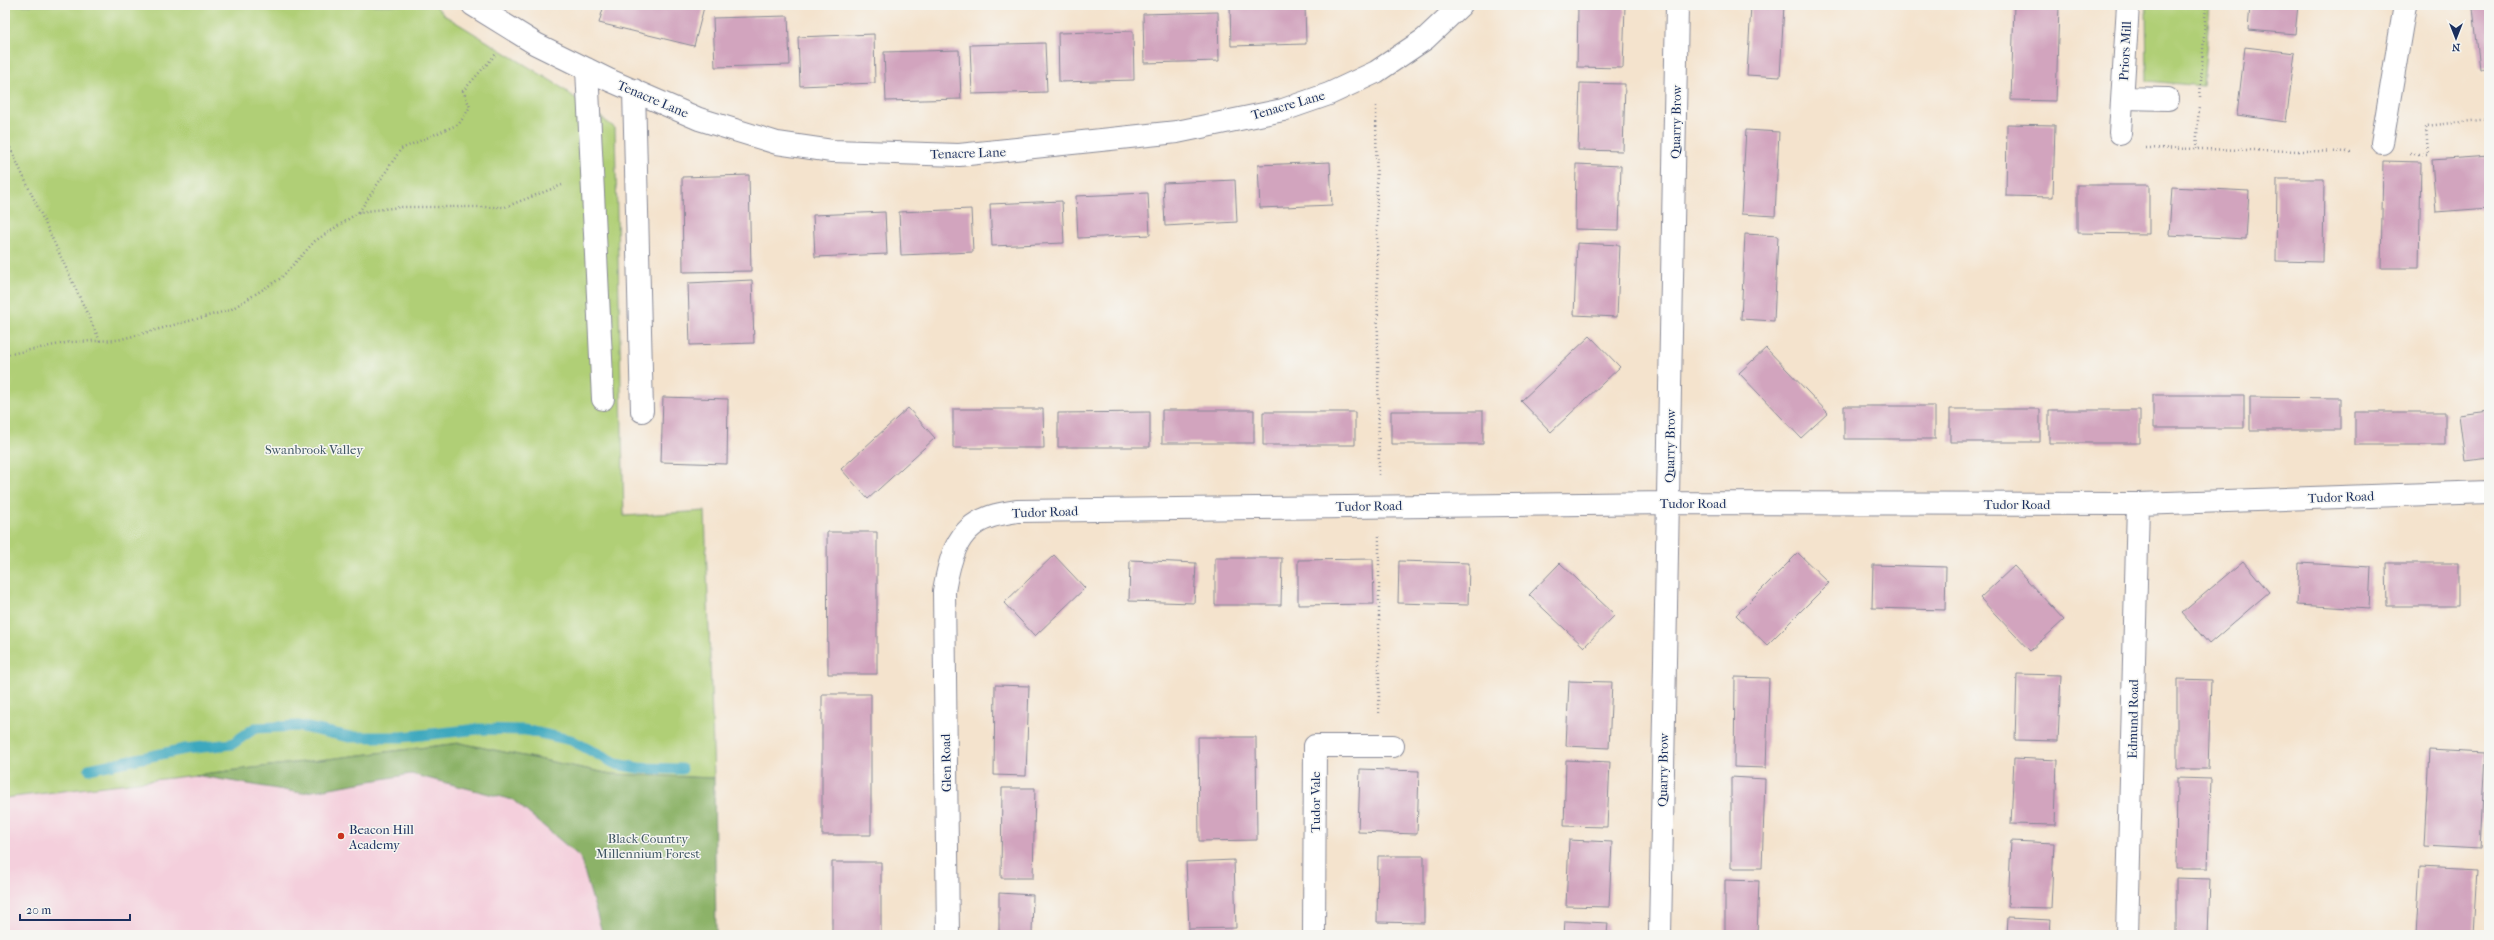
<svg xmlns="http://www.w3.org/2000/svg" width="2494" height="940" font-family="'IM FELL French Canon',serif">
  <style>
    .built { fill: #f4cfdc }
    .green { fill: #b0cf76; stroke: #667f6a }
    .forest { fill: #8cb267; stroke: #547062 }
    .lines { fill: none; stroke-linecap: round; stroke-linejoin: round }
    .stream { stroke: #3ea8be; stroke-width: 11 }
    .building { fill: #d2a4be }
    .minor-casing { stroke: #888996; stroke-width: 24 }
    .path { stroke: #888996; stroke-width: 2.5; stroke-dasharray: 1 3; stroke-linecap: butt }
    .minor { stroke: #fff; stroke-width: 22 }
    .poi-dot { fill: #c8321e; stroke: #f6f6f2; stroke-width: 1.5 }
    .labels { text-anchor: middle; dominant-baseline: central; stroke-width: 3; stroke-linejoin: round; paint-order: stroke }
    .street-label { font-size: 13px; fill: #1b2f5e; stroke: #f6f6f2 }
    .park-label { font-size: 13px; fill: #405764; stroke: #f6f6f2 }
    .poi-label { font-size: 13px; fill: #1b2f5e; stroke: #f6f6f2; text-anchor: start }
  </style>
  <rect width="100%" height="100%" fill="#f6f6f2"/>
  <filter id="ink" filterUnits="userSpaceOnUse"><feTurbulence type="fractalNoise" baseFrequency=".025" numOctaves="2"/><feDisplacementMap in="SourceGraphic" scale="8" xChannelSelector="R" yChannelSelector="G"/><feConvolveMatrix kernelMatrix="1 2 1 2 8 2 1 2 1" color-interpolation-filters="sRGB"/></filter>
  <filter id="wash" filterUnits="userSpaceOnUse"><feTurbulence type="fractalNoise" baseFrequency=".012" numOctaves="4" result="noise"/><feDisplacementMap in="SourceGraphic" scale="16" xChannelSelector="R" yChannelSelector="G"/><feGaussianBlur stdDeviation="0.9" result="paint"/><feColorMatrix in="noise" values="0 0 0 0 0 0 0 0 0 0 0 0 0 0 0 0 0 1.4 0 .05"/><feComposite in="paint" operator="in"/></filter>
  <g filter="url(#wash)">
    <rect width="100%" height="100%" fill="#f4e3cd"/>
    <!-- built -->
    <path class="built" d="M460,743L716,935H5V798Z"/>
    <!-- green -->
    <path class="green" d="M5,5H435L444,15L558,85L615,128L624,516L705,511L714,778L611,774L460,743L5,798Z
      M2146,5H2210L2203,86L2147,81Z"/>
    <!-- forest -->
    <path class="forest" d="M460,743L611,774L714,778L716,935H603L580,857L513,800L411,774L301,793L195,775Z"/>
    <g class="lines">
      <!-- stream -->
      <path class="stream" d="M89,769L185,749L232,744L255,728L298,726L350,737H402L479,729L525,730L571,740L616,764L639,768L682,769"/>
    </g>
    <g id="blocks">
      <!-- building -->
      <path class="building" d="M604,5H696L704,7L694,46L599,23Z
        M1230,5H1305L1306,44L1231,46Z
        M1578,5H1625L1623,68L1577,67Z
        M1751,5H1784L1780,77L1747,75Z
        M2014,5H2059L2056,101L2011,100Z
        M2250,5H2298L2295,34L2248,30Z
        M2489,6V68L2480,69L2473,8Z
        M1218,12L1219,61L1144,63L1143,14Z
        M788,16L790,65L715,67L713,18Z
        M1133,31L1134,80L1059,82L1058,33Z
        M874,34L875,83L800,86L798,37Z
        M1045,43L1047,92L972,94L970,45Z
        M2245,47L2295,53L2286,122L2237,115Z
        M959,50L961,99L886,101L884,52Z
        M1580,83L1625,84L1623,151L1578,150Z
        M2007,124L2055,125L2053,197L2006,196Z
        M1746,130L1779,132L1775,216L1741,214Z
        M2489,156V208L2436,212L2432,160Z
        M2383,161L2421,162L2419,268H2381Z
        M1330,162L1332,205L1260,208L1258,165Z
        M1576,164L1621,166L1619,230L1575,229Z
        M749,175L751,271L683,272L682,177Z
        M2277,179H2324L2323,262L2276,261Z
        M1235,180L1237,222L1165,226L1163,183Z
        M2077,185H2149V234L2077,233Z
        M2172,187L2249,191L2246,239L2169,235Z
        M1148,193L1150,235L1078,238L1076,196Z
        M1062,201L1064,243L992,246L990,204Z
        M971,209L973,252L901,255L899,212Z
        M885,212L887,254L815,257L813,215Z
        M1745,234L1778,236L1774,321L1741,319Z
        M1577,243L1620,245L1617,317L1574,315Z
        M752,280L754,343L690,345L688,283Z
        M1590,336L1620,367L1551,432L1521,401Z
        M1766,348L1828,413L1801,438L1739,373Z
        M2153,395H2244V428H2153Z
        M663,397L728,399L727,464L661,462Z
        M2250,397L2341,398V430H2250Z
        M1844,406H1935V439H1844Z
        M908,408L935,438L868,499L841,469Z
        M953,409H1043L1044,448H953Z
        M1950,409H2040V442H1950Z
        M1162,410H1254V443H1162Z
        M2049,410H2140V443H2049Z
        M1391,411H1483V444H1391Z
        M2489,411V458L2465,461L2459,415Z
        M1150,412V447H1058V413Z
        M1263,412H1355V445H1263Z
        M2355,412H2445V445H2355Z
        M827,532H877V674H828Z
        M1798,553L1829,583L1767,645L1736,615Z
        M1054,555L1085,588L1035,636L1004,603Z
        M1215,558H1282L1281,605H1215Z
        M1373,559L1374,604L1298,605V560Z
        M1130,560L1196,563L1194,603L1129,601Z
        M1399,561L1469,563L1468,605L1398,603Z
        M2243,561L2269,592L2209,644L2182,613Z
        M1560,563L1615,615L1584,647L1529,595Z
        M2299,563L2371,567L2369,609L2297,605Z
        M2386,563H2458V606H2387Z
        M1873,565L1946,567L1945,610L1872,608Z
        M2014,566L2064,620L2030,651L1980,598Z
        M2017,674L2061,675L2058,741L2015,740Z
        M1735,677L1769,678L1766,768L1734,767Z
        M2177,679L2211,680L2208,769H2177Z
        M1569,681L1612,682L1609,748L1566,746Z
        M995,685L1029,686L1026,776L994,775Z
        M822,694H871V835H822Z
        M1198,737H1256L1257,840L1199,841Z
        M2429,750L2485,753L2480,849L2424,846Z
        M2014,758L2057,760L2055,825L2011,824Z
        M1566,760L1610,762L1607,827L1564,826Z
        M1360,769L1419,771L1417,834L1358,832Z
        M1731,777L1765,779L1762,868H1731Z
        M2177,778L2211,779L2208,868H2176Z
        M1002,788H1035L1033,878H1001Z
        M1569,840L1612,842L1609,907L1566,906Z
        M2011,841L2054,843L2051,908L2008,907Z
        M1378,856H1424V923L1377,922Z
        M1234,860L1236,928L1189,929L1186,862Z
        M832,862H881V935H832Z
        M2420,867L2477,870L2473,935H2416Z
        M2176,878L2210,879L2208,935H2176Z
        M1725,880L1759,881L1757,935H1725Z
        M999,893L1033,895L1032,935H999Z
        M2008,918L2051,920L2050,935H2007Z
        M1565,921L1608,923L1607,935H1564Z"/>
    </g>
  </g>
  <g filter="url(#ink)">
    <use href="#blocks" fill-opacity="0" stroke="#888996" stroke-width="1"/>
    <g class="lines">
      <defs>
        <path id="minor" d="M473,5L536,44L609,80L699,119L777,143L832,151L959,155L1177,132L1283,110L1329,94L1376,72L1425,39L1461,5
          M587,69L603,399
          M634,90L642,411
          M2123,98L2168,99
          M2120,133L2128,5
          M2382,143L2405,5
          M948,935L944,591C949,562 956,529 987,518C996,514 1007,513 1017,511L1670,503L2138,504L2489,492
          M1314,935L1315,746H1393
          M1660,935L1677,5
          M2127,935L2138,504"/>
      </defs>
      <!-- minor casing -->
      <use href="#minor" class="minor-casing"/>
      <!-- path -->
      <path class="path" d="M2200,97L2206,5
        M1376,106L1379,475
        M5,137L100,341
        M2146,148L2353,152
        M2196,149L2199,106
        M2410,154H2428L2426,126L2489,119
        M359,212L401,149L459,124L470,107L463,91L496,54
        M5,355L70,342L118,340L230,310L281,278L315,241L359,212L400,207H505L562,185
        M1379,536V715"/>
      <!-- minor -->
      <use href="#minor" class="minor"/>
    </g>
  </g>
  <!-- markers -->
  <circle class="poi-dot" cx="341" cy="836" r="4"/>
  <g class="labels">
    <!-- street labels -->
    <g class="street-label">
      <text transform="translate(2125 51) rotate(-87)">Priors Mill</text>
      <text transform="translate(653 99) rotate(23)">Tenacre Lane</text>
      <text transform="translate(1288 105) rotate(-16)">Tenacre Lane</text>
      <text transform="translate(1676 122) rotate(-89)">Quarry Brow</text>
      <text transform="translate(968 153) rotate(-2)">Tenacre Lane</text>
      <text transform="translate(1670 446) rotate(-89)">Quarry Brow</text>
      <text transform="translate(2341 497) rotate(-2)">Tudor Road</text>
      <text x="1693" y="503">Tudor Road</text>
      <text x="2017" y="504">Tudor Road</text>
      <text transform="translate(1369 506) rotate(-1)">Tudor Road</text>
      <text transform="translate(1045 512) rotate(-2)">Tudor Road</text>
      <text transform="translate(2133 719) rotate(-89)">Edmund Road</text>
      <text transform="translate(946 763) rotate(-91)">Glen Road</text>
      <text transform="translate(1663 770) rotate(-89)">Quarry Brow</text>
      <text transform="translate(1315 802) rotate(-90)">Tudor Vale</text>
    </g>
    <!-- park labels -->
    <g class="park-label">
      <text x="314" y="449">Swanbrook Valley</text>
      <text x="648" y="838">Black Country<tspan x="648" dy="15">Millennium Forest</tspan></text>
    </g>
    <!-- poi labels -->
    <g class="poi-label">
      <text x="349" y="829">Beacon Hill<tspan x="349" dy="15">Academy</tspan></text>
    </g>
  </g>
  <!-- margin -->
  <rect width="2494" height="940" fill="none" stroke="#f6f6f2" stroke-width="20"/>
  <!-- north arrow -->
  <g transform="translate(2456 38) rotate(180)" stroke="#f6f6f2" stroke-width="3" paint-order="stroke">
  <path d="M0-3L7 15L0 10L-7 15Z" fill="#1b2f5e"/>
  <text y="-6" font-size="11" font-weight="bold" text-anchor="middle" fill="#1b2f5e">N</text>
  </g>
  <!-- scale -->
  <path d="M20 914v6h110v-6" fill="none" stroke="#1b2f5e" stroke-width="2"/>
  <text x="26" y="914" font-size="12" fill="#1b2f5e" stroke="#f6f6f2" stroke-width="3" paint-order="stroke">20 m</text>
</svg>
